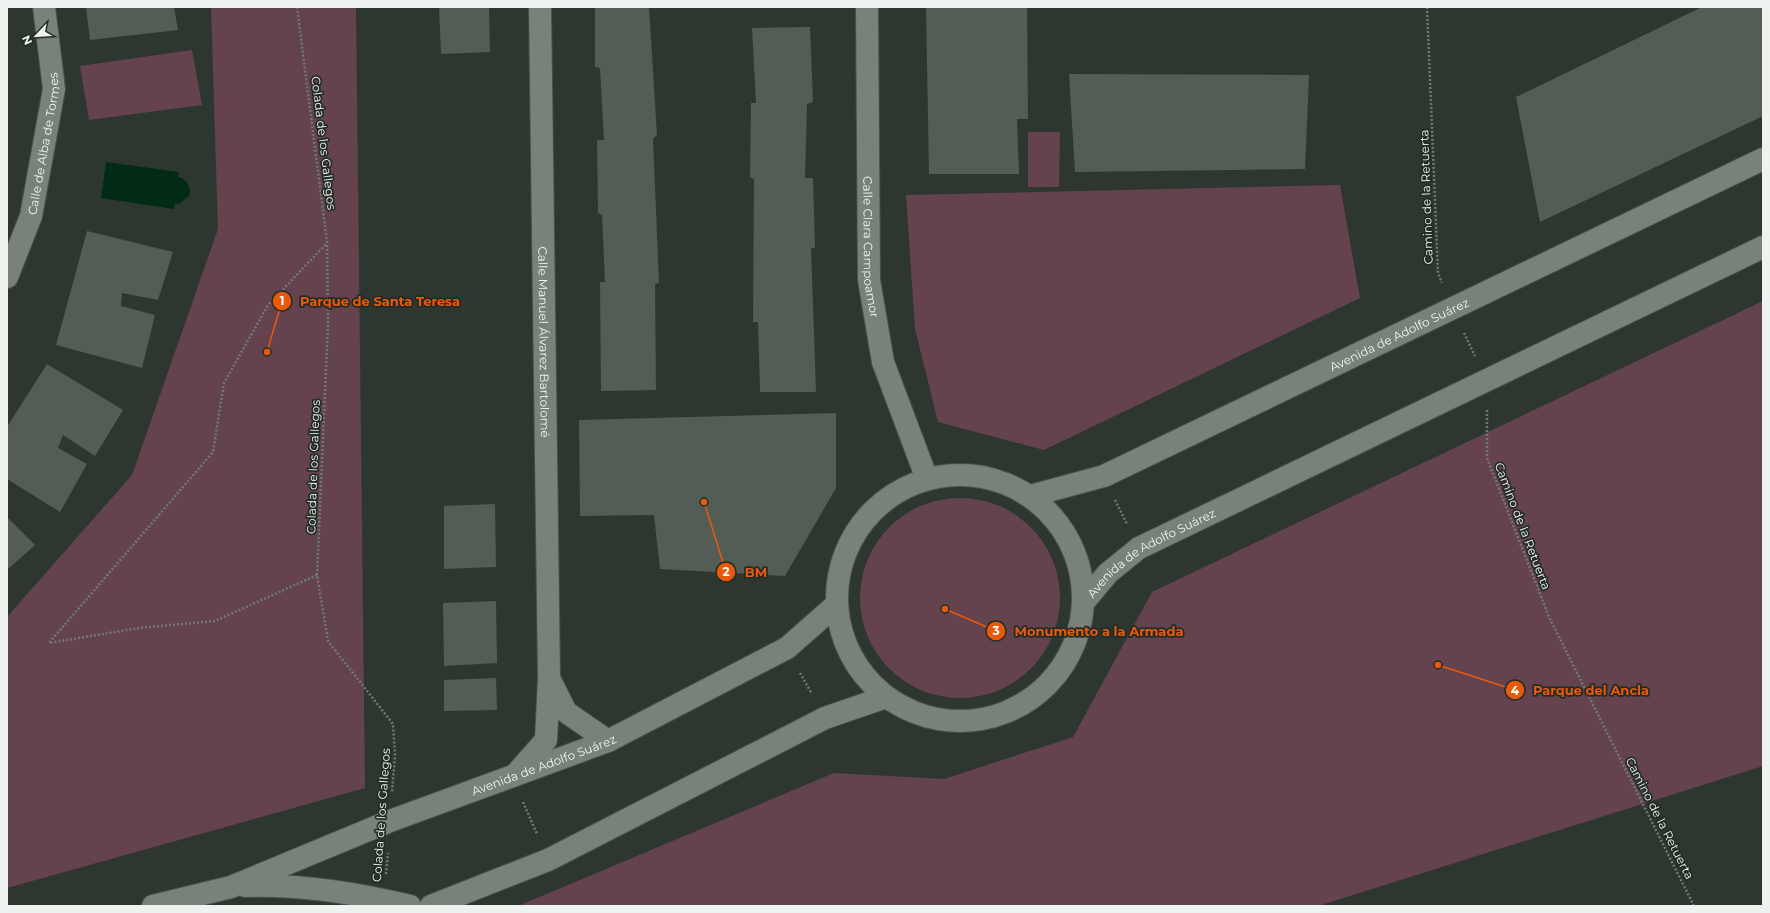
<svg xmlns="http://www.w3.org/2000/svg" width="1770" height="913" font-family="Montserrat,sans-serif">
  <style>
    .green { fill: #64434f }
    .water { fill: #012b14 }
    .building { fill: #535c55 }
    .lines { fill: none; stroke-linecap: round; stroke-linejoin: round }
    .minor-casing { stroke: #4a514c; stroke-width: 24 }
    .path { stroke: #727974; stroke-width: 2.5; stroke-dasharray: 2 2; stroke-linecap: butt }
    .minor { stroke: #78827b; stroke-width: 22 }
    .labels { text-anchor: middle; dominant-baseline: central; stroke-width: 3.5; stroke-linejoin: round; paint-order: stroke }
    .street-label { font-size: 12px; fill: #eef3ef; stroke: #242c26 }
    .leader { fill: none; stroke: #e8590c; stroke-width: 1.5 }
    .callout-dot { fill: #e8590c; stroke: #242c26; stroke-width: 1.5 }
    .mark-label { font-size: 12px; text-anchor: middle; font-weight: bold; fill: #fff }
    .callout-label { font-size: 13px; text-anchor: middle; font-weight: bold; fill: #e8590c; stroke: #242c26; stroke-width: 3.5; stroke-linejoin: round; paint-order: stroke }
  </style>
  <rect width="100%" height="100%" fill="#2e3630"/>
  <!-- green -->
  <path class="green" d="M211,7H356L365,788L7,888V617L132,475L218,229Z
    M192,50L202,105L89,120L80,66Z
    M1028,132H1060L1059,187H1028Z
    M1340,185L1360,298L1044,450L938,422L915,329L906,195Z
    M1763,301V766L1318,906H518L834,773L944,779L1073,737L1152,592Z
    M860 598a100 100 0 1 1 200 0a100 100 0 1 1-200 0Z"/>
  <!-- water -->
  <path class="water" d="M106,162L179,172L178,177C187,179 192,187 189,196L179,204L175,203L174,209L101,198Z"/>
  <!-- building -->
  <path class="building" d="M86,7H174L178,30L90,40Z
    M439,7H489L490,52L441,54Z
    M595,7H649L657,135L653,139L659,283L655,284L656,390L601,391L600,282H605L602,215L598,213L597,140H604L600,68L595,67Z
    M926,7H1027L1028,119H1017L1019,174H929Z
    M1702,7H1763V116L1540,222L1516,97Z
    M810,27L813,102L807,104L805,178H813L815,248H811L816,392H760L758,322H753L754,179L750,177L751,103H756L752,28Z
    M1069,74L1309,75L1305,169L1075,172Z
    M87,231L173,252L158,300L122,293L121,306L155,315L142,368L56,345Z
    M47,364L123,410L95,456L63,435L58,448L87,464L60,512L7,479V427Z
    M836,413V488L785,576L660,569L654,515L580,516L579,420Z
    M495,504L496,567L444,569V506Z
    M7,517L35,545L7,570Z
    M496,601L497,663L444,666L443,603Z
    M496,678L497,710L444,711V680Z"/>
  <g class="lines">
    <defs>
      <g id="minor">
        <path id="s1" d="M540,7L549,678"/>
        <path id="s2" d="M867,7L869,280L883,362L927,479"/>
        <path id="s3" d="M7,277L31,216L54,89L44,7"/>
        <circle cx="960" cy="598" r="123"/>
        <path id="s4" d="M1030,496L1104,476L1763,159"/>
        <path id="s5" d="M1083,603L1108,573L1139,548L1763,247"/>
        <path d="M515,775L546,740L549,678L566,712L608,741"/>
        <path d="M245,886C299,884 356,893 410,906"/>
        <path id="s6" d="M153,906L231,887L390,821L608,741L787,648L837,604"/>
        <path d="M431,906L548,860L825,718L886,697"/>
      </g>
    </defs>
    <!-- minor casing -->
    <use href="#minor" class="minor-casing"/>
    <!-- path -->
    <path class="path" d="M297,7L327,242L328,324L317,575L328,641L393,724L395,755L392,792
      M1427,7L1438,273L1442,283
      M1464,333L1475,356
      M1487,410V458L1549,617L1694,906
      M1115,500L1127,524
      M317,575L215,621L139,628L49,643L213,452L224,383L268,305L327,243
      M800,673L812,694
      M523,802L537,834
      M386,874L388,853"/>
    <!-- minor -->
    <use href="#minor" class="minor"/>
  </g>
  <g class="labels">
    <!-- street labels -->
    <g class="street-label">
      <text transform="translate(324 143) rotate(83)">Colada de los Gallegos</text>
      <text stroke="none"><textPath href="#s3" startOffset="139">Calle de Alba de Tormes</textPath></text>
      <text transform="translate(1426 197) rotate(-92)">Camino de la Retuerta</text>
      <text stroke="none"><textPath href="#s2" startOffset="240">Calle Clara Campoamor</textPath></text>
      <text stroke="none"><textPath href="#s4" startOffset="404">Avenida de Adolfo Suárez</textPath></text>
      <text stroke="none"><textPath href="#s1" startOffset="335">Calle Manuel Álvarez Bartolomé</textPath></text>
      <text transform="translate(313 467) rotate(-88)">Colada de los Gallegos</text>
      <text transform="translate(1523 526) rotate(69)">Camino de la Retuerta</text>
      <text stroke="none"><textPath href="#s5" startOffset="86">Avenida de Adolfo Suárez</textPath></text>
      <text stroke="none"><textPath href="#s6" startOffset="416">Avenida de Adolfo Suárez</textPath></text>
      <text transform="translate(381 815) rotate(-86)">Colada de los Gallegos</text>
      <text transform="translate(1660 818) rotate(63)">Camino de la Retuerta</text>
    </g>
  </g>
  <!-- callouts -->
  <path class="leader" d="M267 352L282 301M704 502L726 572M945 609L996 631M1438 665L1515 690"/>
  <g class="callout-dot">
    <circle cx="267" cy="352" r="4"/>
    <circle cx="704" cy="502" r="4"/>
    <circle cx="945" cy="609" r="4"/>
    <circle cx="1438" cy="665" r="4"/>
    <circle cx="282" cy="301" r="10"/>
    <circle cx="726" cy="572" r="10"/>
    <circle cx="996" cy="631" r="10"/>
    <circle cx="1515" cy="690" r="10"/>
  </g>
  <g class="mark-label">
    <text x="282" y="305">1</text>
    <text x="726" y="576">2</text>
    <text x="996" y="635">3</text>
    <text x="1515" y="695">4</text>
  </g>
  <g class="callout-label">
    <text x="380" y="306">Parque de Santa Teresa</text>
    <text x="756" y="577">BM</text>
    <text x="1099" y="636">Monumento a la Armada</text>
    <text x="1591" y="695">Parque del Ancla</text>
  </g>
  <!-- border -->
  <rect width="1770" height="913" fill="none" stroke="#eef3ef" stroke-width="16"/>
  <!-- north arrow -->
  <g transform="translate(36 36) rotate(245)" stroke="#242c26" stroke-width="3" paint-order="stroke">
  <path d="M0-3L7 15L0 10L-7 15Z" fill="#eef3ef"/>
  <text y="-6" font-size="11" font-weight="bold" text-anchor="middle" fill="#eef3ef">N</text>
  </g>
</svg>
